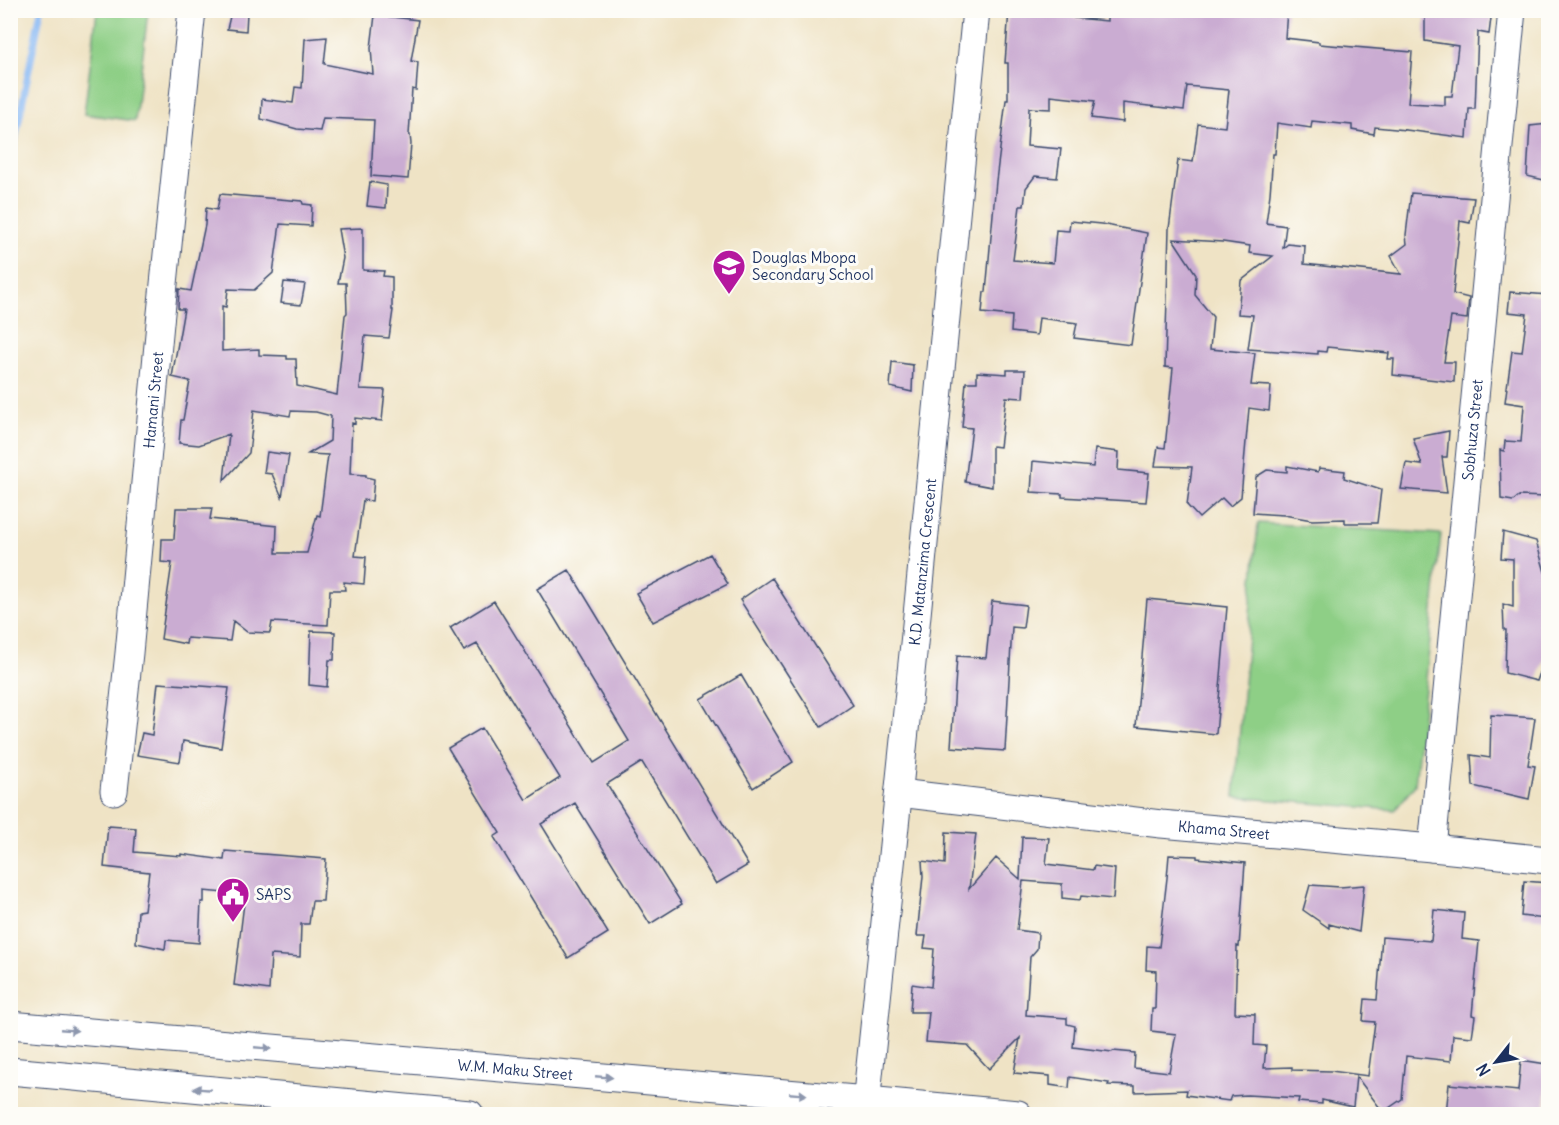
<svg xmlns="http://www.w3.org/2000/svg" width="1559" height="1125" font-family="Delius,sans-serif">
  <style>
    .green { fill: #8ecf86; stroke: #547f72; stroke-width: 1.5 }
    .lines { fill: none; stroke-linecap: round; stroke-linejoin: round }
    .stream { stroke: #89b9f4; stroke-width: 7 }
    .building { fill: #caacd2 }
    .minor-casing { stroke: #3b4a6d; stroke-width: 29 }
    .minor { stroke: #fff; stroke-width: 27 }
    .oneway { fill: #8d97ae }
    .labels { text-anchor: middle; dominant-baseline: central; stroke-width: 6; stroke-linejoin: round; paint-order: stroke }
    .poi-label { font-size: 15px; fill: #1b2f5e; stroke: #fdfcf7; text-anchor: start }
    .street-label { font-size: 15px; fill: #1b2f5e; stroke: #fdfcf7 }
  </style>
  <rect width="100%" height="100%" fill="#fdfcf7"/>
  <filter id="ink" filterUnits="userSpaceOnUse"><feTurbulence type="fractalNoise" baseFrequency=".0167" numOctaves="2"/><feDisplacementMap in="SourceGraphic" scale="12" xChannelSelector="R" yChannelSelector="G"/><feConvolveMatrix kernelMatrix="1 2 1 2 8 2 1 2 1" color-interpolation-filters="sRGB"/></filter>
  <filter id="wash" filterUnits="userSpaceOnUse"><feTurbulence type="fractalNoise" baseFrequency=".008" numOctaves="4" result="noise"/><feDisplacementMap in="SourceGraphic" scale="24" xChannelSelector="R" yChannelSelector="G"/><feGaussianBlur stdDeviation="1.35" result="paint"/><feColorMatrix in="noise" values="0 0 0 0 0 0 0 0 0 0 0 0 0 0 0 0 0 1.4 0 .05"/><feComposite in="paint" operator="in"/></filter>
  <g filter="url(#wash)">
    <rect width="100%" height="100%" fill="#efe3c5"/>
    <!-- green -->
    <path class="green" d="M97,11H148L135,121L84,114Z
      M1258,523L1441,534L1415,785L1395,810L1234,797Z"/>
    <g class="lines">
      <!-- stream -->
      <path class="stream" d="M10,164L41,10"/>
    </g>
    <g id="blocks">
      <!-- building -->
      <path class="building" d="M1009,10H1064L1074,18L1107,21V10H1145L1206,13L1207,10H1287L1285,38L1319,42V44L1412,52L1408,103L1445,105V96H1452L1458,46L1425,41V12L1443,13V10H1492L1489,34L1478,32L1475,109H1469L1467,138L1406,130L1375,127L1374,134L1352,130V125L1312,121L1311,128L1277,123L1275,154H1273L1270,194L1266,223L1286,226L1283,248L1288,244L1305,246L1304,264L1401,274L1391,256L1407,244L1406,235L1411,193L1474,198L1470,223L1460,221L1453,294L1469,298L1467,319L1451,317L1444,362H1455L1454,382L1393,375L1394,359H1388L1389,353L1327,347L1326,352L1318,351V354L1248,349L1253,315L1238,314L1241,281L1273,256L1249,253L1250,246L1223,242L1173,239L1196,274L1195,295L1213,317L1210,349L1255,353L1251,385L1271,386L1269,411L1249,408L1241,497L1230,506L1222,498L1199,518L1187,505L1192,467L1155,466L1158,447L1165,448L1173,368L1165,367L1169,229L1178,160L1193,162L1198,124L1225,127L1229,90L1187,86L1184,110L1123,103V122L1091,118L1095,101L1051,96V109L1029,108L1027,146L1061,149L1057,178L1035,176L1026,188L1024,206H1020L1013,260L1053,263L1056,230L1069,231L1070,221L1101,224L1147,233L1131,345L1074,338L1077,323L1039,318L1037,335L1011,332L1012,316L982,313L984,292H986L996,181L1006,100H1008V63H1005Z
        M231,12L247,13L246,31L227,29Z
        M375,15L418,20L411,61L418,62L416,90L412,89L409,135H410L411,144L408,179L371,176L374,120L323,118L320,131L297,129L261,119L262,99L293,103L295,87L302,88L305,39L327,37L324,64L373,74L371,48Z
        M1548,124V181L1527,176L1530,126Z
        M370,182L387,185L386,208L367,206Z
        M220,194L302,201L303,204L312,205L311,226L280,224L273,273L254,290L228,289L226,307L222,306V351L259,349V355L287,356V359H296L297,386L337,395L345,315L347,313L346,283H338L343,258L338,229L363,228V270L384,271L383,276L392,277V310H393L389,338L365,336L360,389L385,390L382,421L355,418V424L352,423L350,474L366,475V477L374,479L372,501L363,500L355,556L366,557L364,584L344,582L345,590H330L328,625L272,622L270,633L247,632L233,621L230,641L187,638L186,644L161,639L172,563L161,562L162,539H174L176,508H212L210,519L277,526L276,553H307L317,515L320,516L328,455L308,454L330,441L331,416L316,412L291,411L290,416L254,410L249,453L224,480L229,434L199,445L179,443L181,420H183L190,381L172,377L184,309H178L179,289L191,291L205,225L206,208L217,210Z
        M284,282L305,284L301,305L281,303Z
        M1510,292L1548,295V472H1545L1546,497L1519,496L1513,501L1501,499L1500,450L1504,451L1505,441L1521,442L1524,405L1505,402L1512,351L1522,352L1527,314L1508,312Z
        M892,362L913,365L912,392L890,387Z
        M1007,370H1025L1023,398L1006,397L1000,447L992,446V487L965,482L972,428L962,427L966,382H977V372L1007,374Z
        M1449,431L1447,457H1442L1447,493L1401,489L1406,463L1422,465L1413,438Z
        M1095,449L1119,452L1118,470L1149,473L1146,502L1062,497V494L1031,492L1033,461L1093,467Z
        M267,452L289,455L282,497L272,474L264,473Z
        M1287,466L1318,472L1319,468L1345,471L1344,478L1381,490L1377,523H1345V519L1312,520L1284,515L1253,513L1256,477L1267,470L1287,472Z
        M1503,532L1536,541L1545,572H1547V594H1548V650L1537,681L1505,673L1506,630H1504L1503,604L1513,607V559L1501,558Z
        M710,554L728,584L653,622L636,593Z
        M569,570L748,865L716,884L642,762L607,784L682,904L650,924L575,803L541,824L608,933L568,958L494,837L500,833L448,748L482,728L526,800L560,778L477,644L464,651L450,628L494,601L594,763L629,741L537,589Z
        M772,578L853,705L821,727L740,600Z
        M1147,599L1227,607L1216,734L1136,726Z
        M992,601L1026,605L1023,628L1012,627L1005,751L951,747L957,656L986,658Z
        M311,631L335,632L334,660H329L327,687L309,685Z
        M741,675L793,762L753,788L700,699Z
        M158,683L229,688L221,748L183,741L180,762L137,755L142,733L152,735Z
        M1491,715L1535,718L1528,765L1535,766L1529,799L1473,786L1471,755L1490,758Z
        M108,826L136,828L134,852L181,856V854L224,860L225,851L326,859L323,901H312L309,924H301L300,957L271,955L269,990L234,985L245,895L204,891V902H201L199,943L166,940L165,949L136,943L138,911L144,910L149,872L104,867Z
        M946,832L976,834L969,889L996,858L1020,879L1022,837L1049,838L1046,864L1093,870L1094,866L1115,869L1113,899L1081,896L1080,900L1062,898V884L1023,881L1017,930L1038,933L1037,949L1030,957L1026,1015L1067,1018V1024L1075,1026L1073,1047L1112,1052L1113,1051L1135,1053L1134,1068L1169,1072L1176,1034L1151,1031L1152,1009H1155L1156,971L1146,970L1147,946L1159,947L1167,878L1169,855L1197,856V858L1245,863L1239,947L1237,946L1235,1013L1255,1014L1254,1045L1266,1046L1264,1068L1292,1067V1070L1331,1071L1368,1076L1375,1022L1363,1021L1365,999L1377,1000L1382,937L1431,941L1434,910L1464,913L1462,939L1479,941L1472,1015L1475,1016L1472,1037L1453,1035L1451,1061L1406,1056L1402,1099L1383,1112L1356,1076L1353,1107L1322,1100V1104L1298,1102L1299,1098L1247,1095L1231,1096L1229,1101L1186,1095L1187,1090L1135,1092V1086L1108,1085L1109,1083L1070,1077L1069,1088L1050,1085V1076L1014,1073L1020,1038L989,1069L967,1045L926,1042L929,1012H910L912,984L931,987L934,949L924,948L926,936H917L923,876L922,861L945,864Z
        M1524,881L1548,883L1545,919L1521,916Z
        M1310,885L1340,887L1364,885L1359,932L1329,924V928L1303,910Z
        M1521,1060L1546,1064V1077H1548L1544,1114H1446L1449,1084L1518,1091Z"/>
    </g>
  </g>
  <g filter="url(#ink)">
    <use href="#blocks" fill-opacity="0" stroke="#3b4a6d" stroke-width="1.5"/>
    <g class="lines">
      <defs>
        <g id="minor">
          <path id="s1" d="M114,791L129,653L160,323L192,10"/>
          <path id="s2" d="M899,793L1161,824L1432,848L1548,860"/>
          <path id="s3" d="M1432,848L1512,10"/>
          <path id="s4" d="M10,1025L867,1100L1018,1114"/>
          <path d="M10,1071L470,1114"/>
          <path id="s5" d="M865,1114L917,615L976,10"/>
        </g>
      </defs>
      <!-- minor casing -->
      <use href="#minor" class="minor-casing"/>
      <!-- minor -->
      <use href="#minor" class="minor"/>
    </g>
    <!-- one-way arrows -->
    <defs><path id="oneway-solid" d="M-6-.8H1V-3.2L6.5 0L1 3.2V.8H-6Z" transform="scale(1.5)"/></defs>
    <g class="oneway">
      <use href="#oneway-solid" transform="translate(69 1030) rotate(5)"/>
      <use href="#oneway-solid" transform="translate(263 1048) rotate(5)"/>
      <use href="#oneway-solid" transform="translate(604 1077) rotate(5)"/>
      <use href="#oneway-solid" transform="translate(202 1089) rotate(-175)"/>
      <use href="#oneway-solid" transform="translate(798 1094) rotate(5)"/>
    </g>
  </g>
  <!-- icons -->
  <defs>
    <symbol id="school-pin" viewBox="-11 -11 22 30"><path d="M0 17L-7.5 6A9.5 9.5 0 1 1 7.5 6Z" fill="#b5179e" stroke="#fdfcf7"/><path d="M0-5L7-2L0 1L-7-2ZM-4 1L0 2.5L4 1V4Q0 6-4 4Z" fill="#fff"/></symbol>
    <symbol id="civic-pin" viewBox="-11 -11 22 30"><path d="M0 17L-7.5 6A9.5 9.5 0 1 1 7.5 6Z" fill="#b5179e" stroke="#fdfcf7"/><path d="M-.6-6.5H3V-4.5H.6V-3L4-1V1h2V6H-6V1h2V-1L-.6-3ZM-1.2 2.5V6h2.4V2.5Z" fill="#fff"/></symbol>
  </defs>
  <g fill-rule="evenodd">
    <use href="#school-pin" x="710" y="247" width="38" height="52"/>
    <use href="#civic-pin" x="214" y="875" width="38" height="52"/>
  </g>
  <g class="labels">
    <!-- poi labels -->
    <g class="poi-label">
      <text x="752" y="257">Douglas Mbopa<tspan x="752" dy="17">Secondary School</tspan></text>
      <text x="256" y="894">SAPS</text>
    </g>
    <!-- street labels -->
    <g class="street-label">
      <text stroke="none"><textPath href="#s1" startOffset="393">Hamani Street</textPath></text>
      <text stroke="none"><textPath href="#s3" startOffset="420">Sobhuza Street</textPath></text>
      <text stroke="none"><textPath href="#s5" startOffset="555">K.D. Matanzima Crescent</textPath></text>
      <text stroke="none"><textPath href="#s2" startOffset="327">Khama Street</textPath></text>
      <text stroke="none"><textPath href="#s4" startOffset="507">W.M. Maku Street</textPath></text>
    </g>
  </g>
  <!-- margin -->
  <rect width="1559" height="1125" fill="none" stroke="#fdfcf7" stroke-width="36"/>
  <!-- north arrow -->
  <g transform="translate(1496 1062) rotate(239)" stroke="#fdfcf7" stroke-width="4.5" paint-order="stroke">
  <path d="M0-4.5L10 22L0 15L-10 22Z" fill="#1b2f5e"/>
  <text y="-9" font-size="16" font-weight="bold" text-anchor="middle" fill="#1b2f5e">N</text>
  </g>
</svg>
